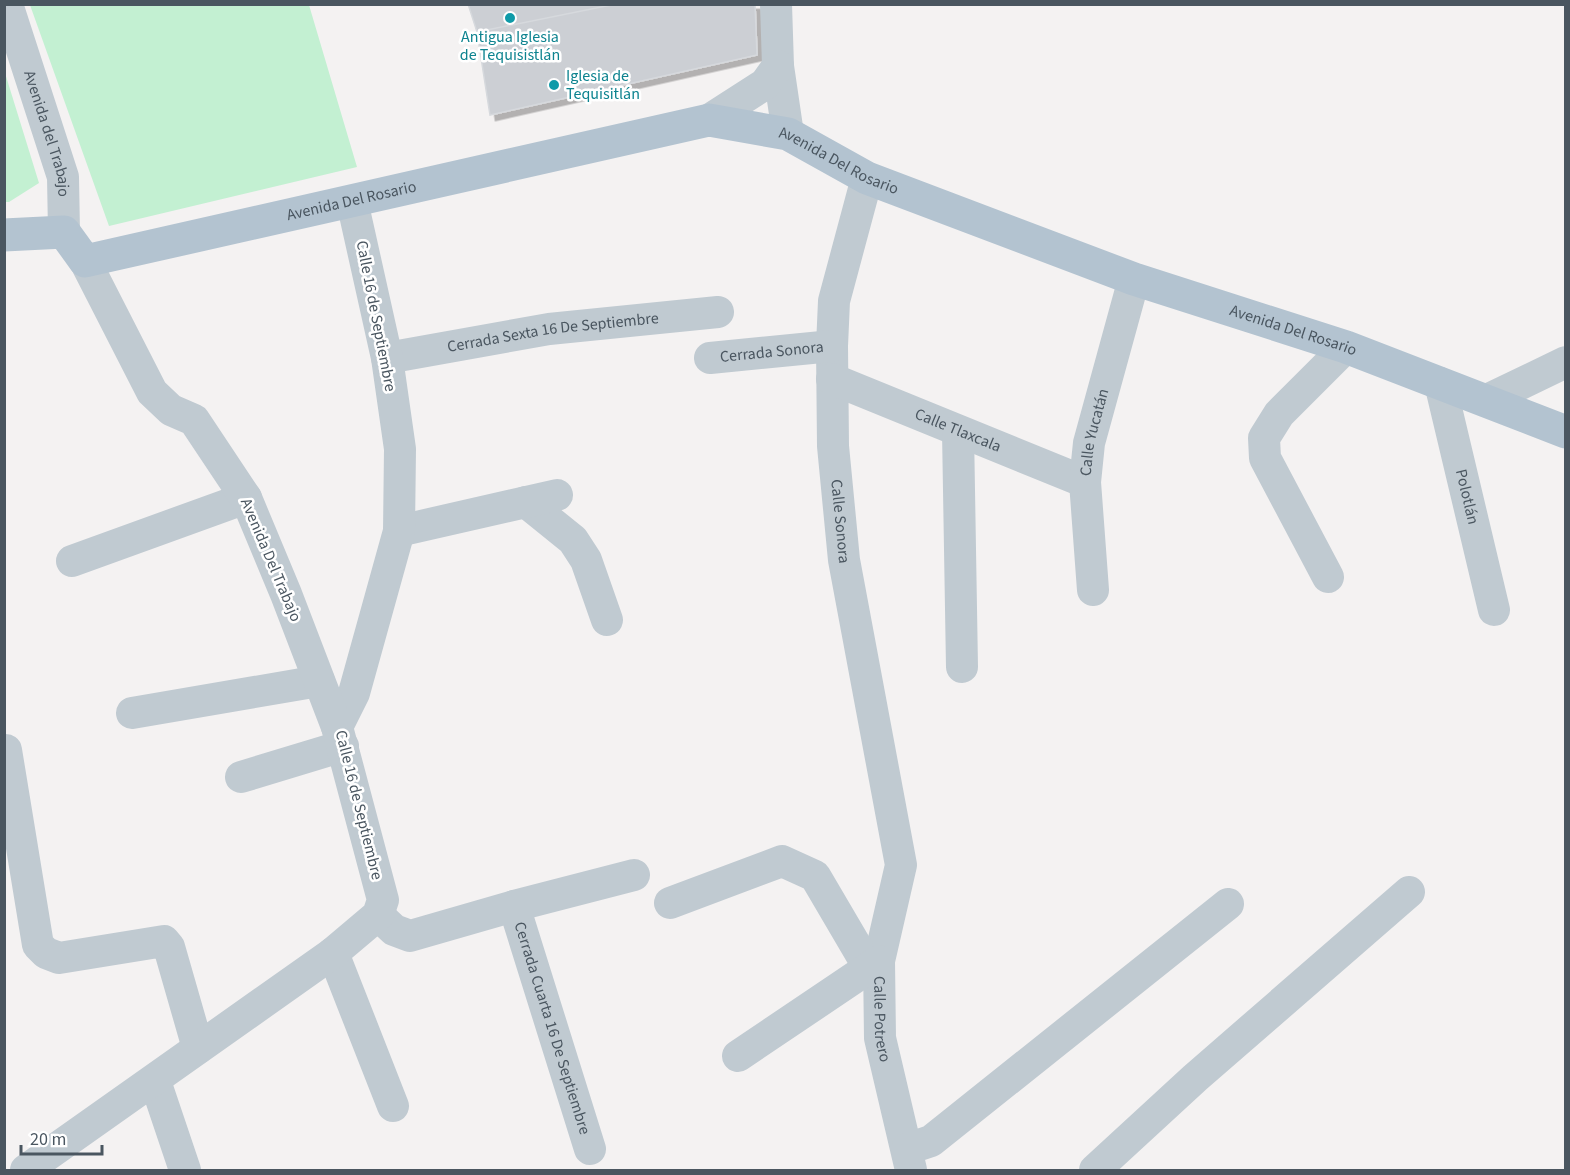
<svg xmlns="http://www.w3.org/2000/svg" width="1570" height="1175" font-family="'Source Sans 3',sans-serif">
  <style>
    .green { fill: #c3f0d2 }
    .building { fill: #cccfd4; stroke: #d6d9dd; stroke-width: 1.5; filter: url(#shadow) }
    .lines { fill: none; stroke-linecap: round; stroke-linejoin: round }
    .minor { stroke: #c0cad1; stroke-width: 32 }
    .major { stroke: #b3c3d0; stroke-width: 33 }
    .culture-dot { fill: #0f9aa8; stroke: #fff; stroke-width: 2 }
    .labels { text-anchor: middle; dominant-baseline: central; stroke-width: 5; stroke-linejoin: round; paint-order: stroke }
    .culture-label { font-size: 16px; fill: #0d838f; stroke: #fff }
    .street-label { font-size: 16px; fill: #4a5660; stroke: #fff }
  </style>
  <defs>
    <filter id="shadow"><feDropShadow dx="5.5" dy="5.5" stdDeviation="0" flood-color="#0004"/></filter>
  </defs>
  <rect width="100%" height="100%" fill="#f4f2f2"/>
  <!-- green -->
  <path class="green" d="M30,5H309L357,167L109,226Z
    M5,73L39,183L9,202H5Z"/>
  <!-- building -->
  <path class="building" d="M468,4H616L477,32Z
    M616,4H755L757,55L490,115L477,32Z"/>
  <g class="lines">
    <!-- minor -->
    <g class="minor">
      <path id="s1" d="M7,4L63,177L64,232"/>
      <path d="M776,4L778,66L788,134"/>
      <path d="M709,120L765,84L778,66"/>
      <path id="s2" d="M867,178L834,301L832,346L833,446L844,560L901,865L879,961L880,1038L911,1170"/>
      <path id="s3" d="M387,358L549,329L718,312"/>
      <path id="s4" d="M710,358L832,346"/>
      <path id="s5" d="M832,379L1085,482"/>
      <path id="s6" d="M1440,383L1494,610"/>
      <path d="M1487,400L1566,362"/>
      <path d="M958,431L962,667"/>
      <path d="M526,502L573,540L586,560L607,620"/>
      <path d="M399,531L557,495"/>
      <path d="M72,561L246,498"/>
      <path d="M1328,577L1265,458L1264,438L1279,414L1346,347"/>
      <path id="s7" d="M1093,590L1085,482L1089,443L1134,279"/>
      <path d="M132,713L319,681"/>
      <path d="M337,727L354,693L399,531L400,449L387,358L352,201"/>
      <path d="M6,750L38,945L46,953L59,958L164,941L169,947L198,1048"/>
      <path d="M241,777L343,746"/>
      <path d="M670,903L782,861L815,876L869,968"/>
      <path id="s8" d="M514,906L590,1149"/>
      <path d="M378,915L394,930L410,936L514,906L634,875"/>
      <path d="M333,953L393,1106"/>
      <path d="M738,1056L879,961"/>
      <path d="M155,1081L185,1170"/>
      <path d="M907,1149L931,1141L1228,904"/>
      <path d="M26,1170L333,953L378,915L383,900L337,727L286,594L246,498L194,420L171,410L152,392L85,261"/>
      <path d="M1095,1170L1195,1078L1409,892"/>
    </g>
    <!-- major -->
    <path class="major" id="s9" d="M4,235L64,232L85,261L709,120L788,134L867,178L1134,279L1346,347L1566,432"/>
  </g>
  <!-- markers -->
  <g class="culture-dot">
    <circle cx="510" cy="18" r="6"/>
    <circle cx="554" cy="85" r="6"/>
  </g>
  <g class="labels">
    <!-- culture labels -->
    <g class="culture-label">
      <text x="510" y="37">Antigua Iglesia<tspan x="510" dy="18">de Tequisistlán</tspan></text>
      <text x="566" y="76" text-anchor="start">Iglesia de<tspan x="566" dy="18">Tequisitlán</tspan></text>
    </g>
    <!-- street labels -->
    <g class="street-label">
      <text stroke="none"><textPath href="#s1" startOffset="136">Avenida del Trabajo</textPath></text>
      <text stroke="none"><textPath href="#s9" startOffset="873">Avenida Del Rosario</textPath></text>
      <text stroke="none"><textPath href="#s9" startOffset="369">Avenida Del Rosario</textPath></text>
      <text transform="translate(376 316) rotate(79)">Calle 16 de Septiembre</text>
      <text stroke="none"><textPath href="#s9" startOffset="1359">Avenida Del Rosario</textPath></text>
      <text stroke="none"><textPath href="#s3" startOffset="168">Cerrada Sexta 16 De Septiembre</textPath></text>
      <text stroke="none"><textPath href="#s4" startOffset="62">Cerrada Sonora</textPath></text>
      <text stroke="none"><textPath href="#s5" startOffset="136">Calle Tlaxcala</textPath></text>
      <text stroke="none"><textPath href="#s7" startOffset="159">Calle Yucatán</textPath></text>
      <text stroke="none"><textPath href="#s6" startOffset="117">Polotlán</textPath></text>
      <text stroke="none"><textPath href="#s2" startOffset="348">Calle Sonora</textPath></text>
      <text transform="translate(271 560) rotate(67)">Avenida Del Trabajo</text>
      <text transform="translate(359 805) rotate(76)">Calle 16 de Septiembre</text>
      <text stroke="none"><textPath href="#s2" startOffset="854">Calle Potrero</textPath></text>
      <text stroke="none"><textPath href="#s8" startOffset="128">Cerrada Cuarta 16 De Septiembre</textPath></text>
    </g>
  </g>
  <!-- border -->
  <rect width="1570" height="1175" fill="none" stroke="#4a5660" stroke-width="12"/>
  <!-- scale -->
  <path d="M21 1145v9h81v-9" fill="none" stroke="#4a5660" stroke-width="3"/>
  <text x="30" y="1145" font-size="18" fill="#4a5660" stroke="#ffffff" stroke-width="4.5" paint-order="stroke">20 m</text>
</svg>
